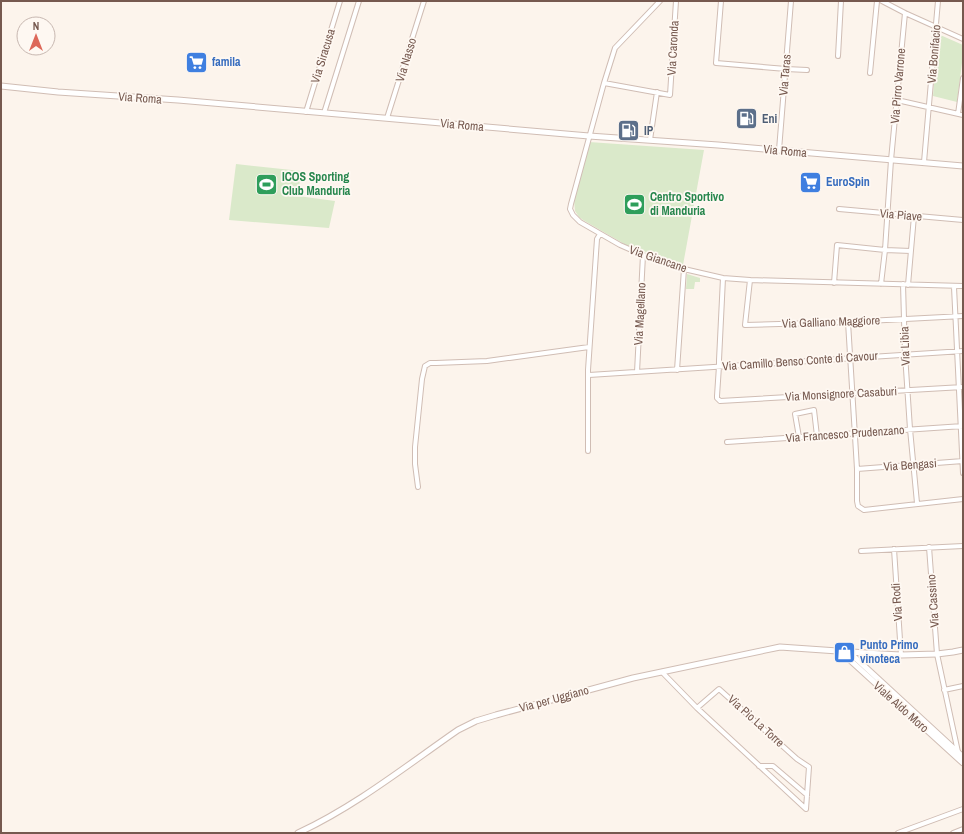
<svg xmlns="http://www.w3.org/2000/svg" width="964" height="834" font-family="'Archivo Narrow',sans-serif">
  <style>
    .green { fill: #dae9ca }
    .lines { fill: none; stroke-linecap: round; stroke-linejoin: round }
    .minor-casing { stroke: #d0bdb4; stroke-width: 6 }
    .tertiary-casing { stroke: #d0bdb4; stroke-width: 7 }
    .minor { stroke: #fff; stroke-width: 4 }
    .tertiary { stroke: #fff; stroke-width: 5 }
    .labels { text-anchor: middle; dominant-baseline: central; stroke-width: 3.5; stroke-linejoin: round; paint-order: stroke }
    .street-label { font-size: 12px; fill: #76594f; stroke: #fef8f2 }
    .shop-label { font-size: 12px; font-weight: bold; fill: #366cbe; stroke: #fef8f2; text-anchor: start }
    .service-label { font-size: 12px; font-weight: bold; fill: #4e5e75; stroke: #fef8f2; text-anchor: start }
    .leisure-label { font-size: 12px; font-weight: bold; fill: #27864d; stroke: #fef8f2; text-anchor: start }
  </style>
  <rect width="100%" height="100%" fill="#fcf4ec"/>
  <!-- green -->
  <path class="green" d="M938,34L963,45V55L957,102L933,96Z
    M589,142L704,150L683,265L626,245L583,220L579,217L575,211L574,200Z
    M236,164L301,171L298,196L335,201L329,228L229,220Z
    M687,274L700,278V282H695L694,289H686Z"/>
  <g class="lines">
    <defs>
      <path id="minor" d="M660,1L615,48L604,83L571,204L570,209L573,215L580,222L620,245L643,255L684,269L723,278L750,280L963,286
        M721,1L716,63L786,69L807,70
        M882,1L905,13L963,39
        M838,56L841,1
        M870,73L877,1
        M604,83L670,95L676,1
        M897,100L963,115
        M306,112L340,1
        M324,113L359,1
        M958,114L963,78
        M387,118L424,1
        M650,140L657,92
        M779,150L791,1
        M924,162L938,1
        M839,209L963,220
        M723,278L719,360V366L717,396V398L720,401L963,387
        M750,280L745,325L848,322L963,316
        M834,283L837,245L885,250L911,251
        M881,284L885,250L891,160L905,13
        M903,284L905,354L910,429L917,503
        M908,285L914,216
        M954,287L963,473
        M848,322L857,469V501L858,506L864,510L963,499
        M677,370L684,269
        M637,372L643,255
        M589,375L963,351
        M799,437L795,414L814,410L817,436
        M727,442L963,426
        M588,451V370L597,239L600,234
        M857,469L963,461
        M418,487L415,464V447L422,379L425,366L430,363H436L487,361L589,347
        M929,547L937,654L958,752
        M894,549L901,655
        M861,551L963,546
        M662,672L697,708L719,689L797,759L809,767L806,809L697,708
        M944,690L963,686
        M759,766H773L807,795
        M898,833L963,809
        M953,833L963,829"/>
      <path id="tertiary" d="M1,86L58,92L178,100L589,136L718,145L963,166
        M840,651L963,763
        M849,652L963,757
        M298,833C356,806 406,766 458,730L476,721L496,715L633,678L780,647L881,654L901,655L937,654L953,652L963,650"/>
    </defs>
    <!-- minor casing -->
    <use href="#minor" class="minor-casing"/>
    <!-- tertiary casing -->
    <use href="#tertiary" class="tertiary-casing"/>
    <!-- minor -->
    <use href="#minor" class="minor"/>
    <!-- tertiary -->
    <use href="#tertiary" class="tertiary"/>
  </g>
  <!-- icons -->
  <defs>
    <symbol id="supermarket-square" viewBox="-11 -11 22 22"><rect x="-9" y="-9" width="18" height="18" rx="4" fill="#3f7fe0" stroke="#fef8f2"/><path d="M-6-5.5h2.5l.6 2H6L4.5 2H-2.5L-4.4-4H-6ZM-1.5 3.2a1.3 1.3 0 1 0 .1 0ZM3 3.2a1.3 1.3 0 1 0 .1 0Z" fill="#fff"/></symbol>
    <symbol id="fuel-square" viewBox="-11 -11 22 22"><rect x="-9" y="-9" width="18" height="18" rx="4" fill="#5c6f8a" stroke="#fef8f2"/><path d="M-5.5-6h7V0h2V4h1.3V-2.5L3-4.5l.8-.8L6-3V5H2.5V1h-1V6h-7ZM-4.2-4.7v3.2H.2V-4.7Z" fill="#fff"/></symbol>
    <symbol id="stadium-square" viewBox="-11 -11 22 22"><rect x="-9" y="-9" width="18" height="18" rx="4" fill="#2e9e5b" stroke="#fef8f2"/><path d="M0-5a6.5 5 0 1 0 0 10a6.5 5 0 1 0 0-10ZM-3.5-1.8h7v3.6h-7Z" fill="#fff"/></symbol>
    <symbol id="shop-square" viewBox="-11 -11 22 22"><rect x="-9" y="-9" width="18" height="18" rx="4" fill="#3f7fe0" stroke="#fef8f2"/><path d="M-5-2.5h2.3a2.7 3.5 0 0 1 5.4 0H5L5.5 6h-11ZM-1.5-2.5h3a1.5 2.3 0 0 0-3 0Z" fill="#fff"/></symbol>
  </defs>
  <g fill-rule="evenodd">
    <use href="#supermarket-square" x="184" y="50" width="25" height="25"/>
    <use href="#fuel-square" x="734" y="106" width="25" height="25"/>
    <use href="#fuel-square" x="616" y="118" width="25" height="25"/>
    <use href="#supermarket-square" x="798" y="170" width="25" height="25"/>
    <use href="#stadium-square" x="254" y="172" width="25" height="25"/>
    <use href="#stadium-square" x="622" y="192" width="25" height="25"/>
    <use href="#shop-square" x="832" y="640" width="25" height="25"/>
  </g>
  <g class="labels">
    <!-- street labels -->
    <g class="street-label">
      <text transform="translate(673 48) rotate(-87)">Via Caronda</text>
      <text transform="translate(934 54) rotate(-85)">Via Bonifacio</text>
      <text transform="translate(323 56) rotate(-73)">Via Siracusa</text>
      <text transform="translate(406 60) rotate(-73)">Via Nasso</text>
      <text transform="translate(785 75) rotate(-85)">Via Taras</text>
      <text transform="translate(898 86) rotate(-85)">Via Pirro Varrone</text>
      <text transform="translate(140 98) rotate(4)">Via Roma</text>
      <text transform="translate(462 125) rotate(5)">Via Roma</text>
      <text transform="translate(785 151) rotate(5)">Via Roma</text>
      <text transform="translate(901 215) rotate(5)">Via Piave</text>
      <text transform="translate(658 259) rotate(19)">Via Giancane</text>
      <text transform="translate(640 314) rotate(-87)">Via Magellano</text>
      <text transform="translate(831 322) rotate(-2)">Via Galliano Maggiore</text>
      <text transform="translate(905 346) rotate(-92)">Via Libia</text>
      <text transform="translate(800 361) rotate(-4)">Via Camillo Benso Conte di Cavour</text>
      <text transform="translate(841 394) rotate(-3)">Via Monsignore Casaburi</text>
      <text transform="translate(845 434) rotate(-4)">Via Francesco Prudenzano</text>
      <text transform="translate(910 465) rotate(-4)">Via Bengasi</text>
      <text transform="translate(933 601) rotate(-94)">Via Cassino</text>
      <text transform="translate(897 602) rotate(-94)">Via Rodi</text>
      <text transform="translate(554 699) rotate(-15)">Via per Uggiano</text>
      <text transform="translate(901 707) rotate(42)">Viale Aldo Moro</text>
      <text transform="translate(756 721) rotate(42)">Via Pio La Torre</text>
    </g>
    <!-- shop labels -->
    <g class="shop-label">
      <text x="212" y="62">famila</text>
      <text x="826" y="182">EuroSpin</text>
      <text x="860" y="645">Punto Primo<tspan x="860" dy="14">vinoteca</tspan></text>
    </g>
    <!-- service labels -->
    <g class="service-label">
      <text x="762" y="119">Eni</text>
      <text x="644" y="131">IP</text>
    </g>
    <!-- leisure labels -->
    <g class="leisure-label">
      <text x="282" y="177">ICOS Sporting<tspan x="282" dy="14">Club Manduria</tspan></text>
      <text x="650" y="197">Centro Sportivo<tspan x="650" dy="14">di Manduria</tspan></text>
    </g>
  </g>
  <!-- border -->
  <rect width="964" height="834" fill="none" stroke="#76594f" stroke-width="4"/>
  <!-- north arrow -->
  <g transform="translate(36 36)"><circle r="19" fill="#fef8f2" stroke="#c8b8b1"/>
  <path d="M0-3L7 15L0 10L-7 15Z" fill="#dd6859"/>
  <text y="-6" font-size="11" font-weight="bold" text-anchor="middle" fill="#76594f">N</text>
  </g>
</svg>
